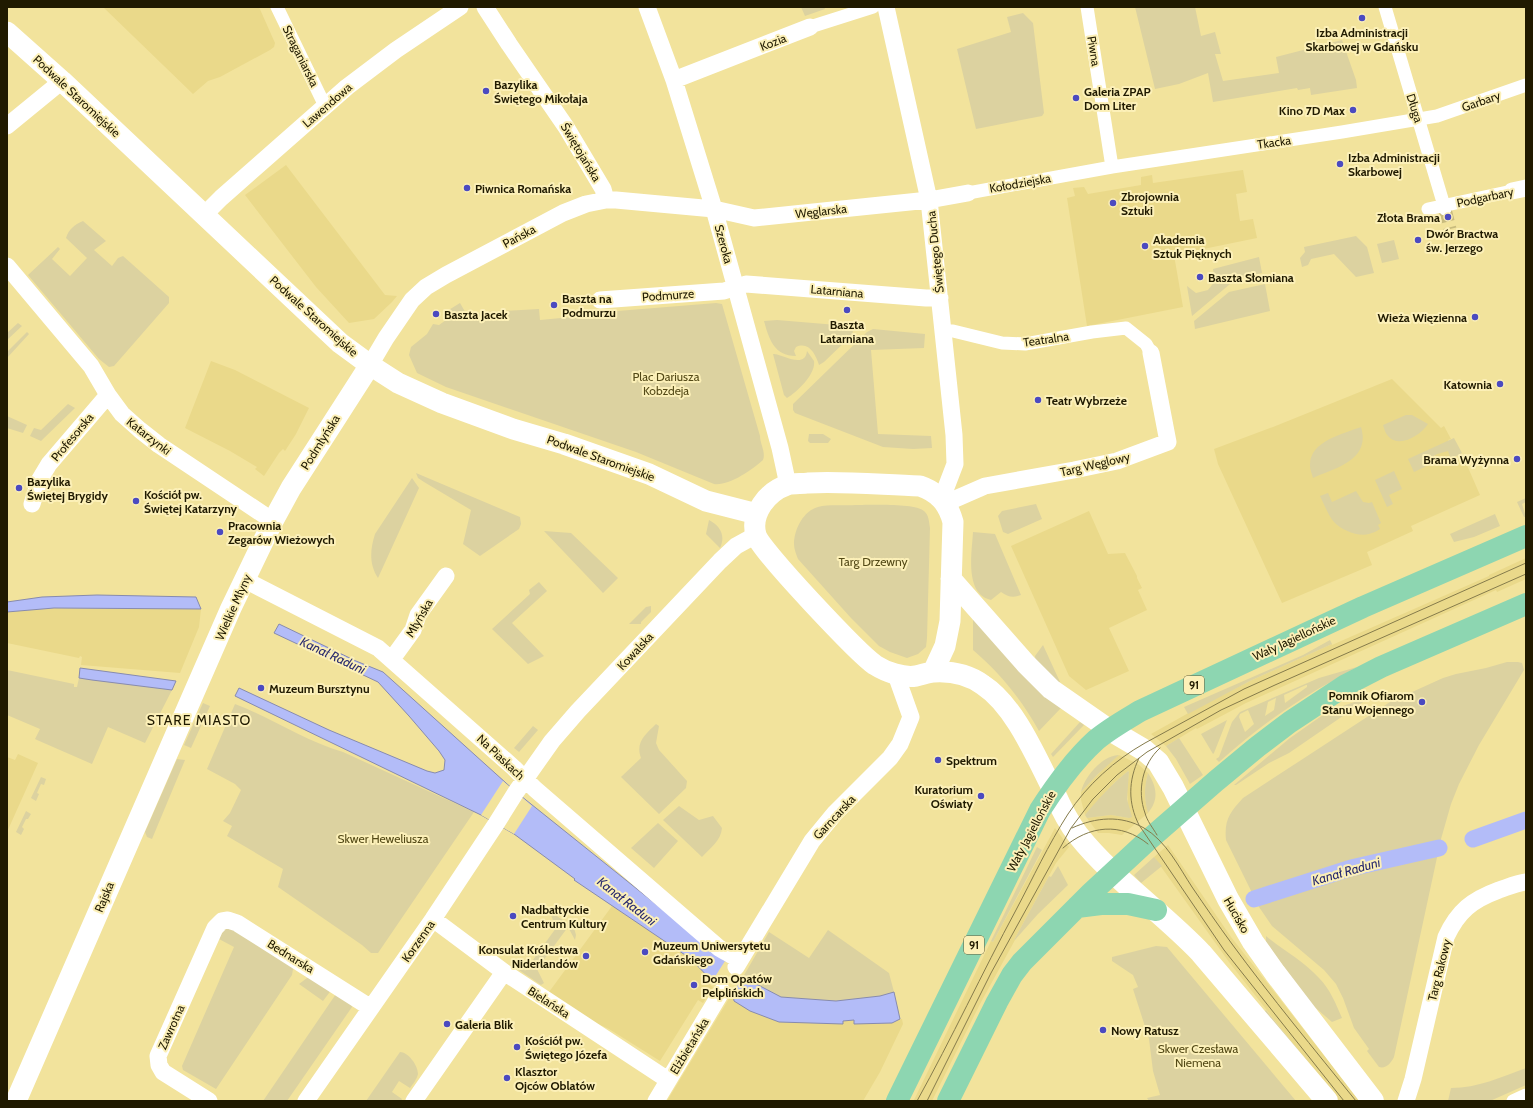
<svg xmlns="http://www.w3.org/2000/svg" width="1533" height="1108" font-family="Cabin,sans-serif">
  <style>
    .built { fill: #ead98a }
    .green { fill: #dcd2a0; fill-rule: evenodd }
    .water { fill: #b3bcf8; stroke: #878bae }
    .pier { fill: #f2e39c }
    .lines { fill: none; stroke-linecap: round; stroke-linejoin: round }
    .canal { stroke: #b3bcf8; stroke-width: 17 }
    .pedestrian-tunnel { stroke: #c8bb7d; stroke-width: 13; stroke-dasharray: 13 6; stroke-linecap: butt }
    .pedestrian { stroke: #fff; stroke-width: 13 }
    .minor { stroke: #fff; stroke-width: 17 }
    .tertiary { stroke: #fff; stroke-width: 21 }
    .secondary { stroke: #fff; stroke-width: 22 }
    .primary { stroke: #8dd6b1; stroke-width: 22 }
    .tram { stroke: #857b4b; stroke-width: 1 }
    .poi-dot { fill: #4b4ac0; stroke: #fcf0b8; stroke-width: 1.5 }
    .labels { text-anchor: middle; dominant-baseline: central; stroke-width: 4; stroke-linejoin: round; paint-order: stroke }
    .shield { fill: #fcf0b8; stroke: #625a37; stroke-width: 1 }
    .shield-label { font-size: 11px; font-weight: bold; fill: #201a00 }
    .poi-label { font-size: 12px; font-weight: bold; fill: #201a00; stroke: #fcf0b8; text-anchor: start }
    .street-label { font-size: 12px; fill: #201a00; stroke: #fcf0b8 }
    .park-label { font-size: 12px; fill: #534916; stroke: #fcf0b8 }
    .water-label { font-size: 13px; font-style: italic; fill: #292a6e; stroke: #fcf0b8 }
    .quarter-label { font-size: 14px; letter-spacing: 1px; fill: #201a00; stroke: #fcf0b8 }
  </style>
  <rect width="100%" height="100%" fill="#f2e39c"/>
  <!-- built -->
  <path class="built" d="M103,7H259L275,43L274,47L270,50L220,77L208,81L193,94Z
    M286,165L385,295L397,296L392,302L374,319L349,323L316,287L245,195Z
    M1243,170L1247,192L1236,194L1240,221L1253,219L1257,238L1174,255L1183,307L1087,326L1067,198L1075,196L1073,188L1084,187L1088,194L1141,185V177L1152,175L1153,183Z
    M211,361L235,370L309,408L296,434L285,451L283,449L279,453L264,476L255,469L257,467L230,451L185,428Z
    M1392,379L1441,428L1444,426L1451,439L1448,440L1457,459L1463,456L1480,495L1411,526L1413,531L1367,552L1372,565L1282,603L1218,464L1214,449L1273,427Z
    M1089,511L1108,554L1125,553L1137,576V578L1142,588L1138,590L1147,610L1109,628L1129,671L1086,690L1069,676L1011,546Z
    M1526,558V579L1497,592L1496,590L1246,703L1197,729L1196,728L1166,746L1151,734L1201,706L1250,681L1332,644V645L1489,576V575Z
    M54,608L201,609L199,627L180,673L81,665L82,657L80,656L79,658L7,643V612Z
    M18,754L38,763L7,832V757L15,760Z
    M1119,755L1138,764L1148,773L1146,781L1145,797L1148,813L1122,835L1109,833H1098L1087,818L1111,815L1129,818L1127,789L1129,772L1128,771L1115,782L1085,815L1081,800V792L1108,764Z
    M1055,828L1069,847L1056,863L1014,940H1015L980,1004L932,1101H916L914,1100L991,941L993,942Z
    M1168,845L1231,937L1360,1101H1338L1229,962L1154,857Z
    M612,906L691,959L712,981L710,985L713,987L703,1003L698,1000L660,1061L609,1029L587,1019L549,992Z
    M730,997L733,998L734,1001L843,1023V1021L855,1020V1024L892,1023L900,1019H902L903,1024L880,1072L863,1101H667Z"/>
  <!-- green -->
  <path class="green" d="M801,7H824L825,9L805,16Z
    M1135,7H1195L1201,36L1215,32L1221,54H1215L1223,81L1279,73L1276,57L1342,40L1356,80L1357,88L1311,95L1310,88L1298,90L1297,88L1213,102L1208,73L1179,84L1155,89Z
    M1023,13L1033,23L1044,113L1042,116L976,129L957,49L1011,32L1007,17Z
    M83,221L106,241L94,250L112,266L118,258L123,256L169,297V303L114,366L109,367L99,359L28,275L58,247L60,249L52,259L70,276L87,258L66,238C69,229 74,225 83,221Z
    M1356,236L1367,247L1374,273L1356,277L1334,254L1311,259L1308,265L1302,267L1300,258L1305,252L1304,247Z
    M1394,240L1399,259L1382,263L1377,244Z
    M1259,257L1262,273L1236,279L1192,316L1187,286L1196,293L1208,290L1215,281L1213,269Z
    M1265,284L1270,311L1195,329L1194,321L1229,292Z
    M460,303L467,315L485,312L539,309L540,320L593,315V313L716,303L722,304L760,436C760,444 766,452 763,460C752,470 729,486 714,484L636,452L446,387L417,373L409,355L411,347L427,334L433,324L439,325L446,320L447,311Z
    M777,320L849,326L853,328V331L852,335L824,362L819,365C816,355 809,341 796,347L794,351L796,356C774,356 769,339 764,321Z
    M18,323L22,326L7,340V333Z
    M873,329L925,334L924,348L871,350L878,434L931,436L932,448L913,449L883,447L795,413L793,410V404L867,332Z
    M27,332L29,334L7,358V352Z
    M807,351L814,361C816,374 797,392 787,398L784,395L773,354C781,353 805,370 807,351Z
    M68,404L75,408L41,441L30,436L34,428L41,430Z
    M1406,415H1412L1428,424C1421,435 1399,449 1388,436C1385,433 1384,428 1383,425Z
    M7,416L27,425L23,433L7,428Z
    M1361,427C1371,460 1336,468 1313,478C1312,474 1310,470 1310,466C1309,441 1343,434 1361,427Z
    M809,434H823L831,439L828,443H810L808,441Z
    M1454,438L1462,453L1451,459L1448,451L1437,454L1427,460L1429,465L1414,472L1408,459Z
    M1394,471L1402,489L1389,495L1393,504L1387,507L1375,480Z
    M416,473L520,517L521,524L519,529L480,556L463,544L471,510L424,482L418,478Z
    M412,478L419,488L378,578C369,564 370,550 375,534Z
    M1356,491L1363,502L1369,503L1372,502L1381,523L1378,525L1380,529C1377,531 1373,533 1369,534C1358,537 1341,530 1334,522C1328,515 1324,504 1320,496L1328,493L1332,502Z
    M1526,498V502L1522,504L1526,517H1524L1517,502Z
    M1036,504L1042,519L1008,534L1003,532L998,516L1002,511Z
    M856,505C869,505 915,503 924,511C929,515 929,522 930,528L927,638L926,647L918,654L907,658L890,652L879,646L851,618L798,559C796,554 794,549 794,544C794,530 803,511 818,507C828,504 845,506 856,505Z
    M1495,514L1500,526L1474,537L1454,542L1450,534Z
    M709,520C720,526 726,535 720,548L706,534Z
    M544,531L571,533L618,578L603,593Z
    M973,532L995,534L1021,595C1013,598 1008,597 1001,592L991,600C964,594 972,552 973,532Z
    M539,582L547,591L512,623L544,656L528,664L492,629L530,594L529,590Z
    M651,606V612L641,622V624H629L646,607Z
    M973,617L1061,708L1039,731C1021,699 1001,674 973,650Z
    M1330,640L1332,644L1250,681L1188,714L1184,707L1303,655Z
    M1043,645L1060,682H1057L1036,663L1035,656Z
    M1507,662H1518L1522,663L1524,670L1479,745L1459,784L1451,804L1441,839L1394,1057C1391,1063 1386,1069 1379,1067L1367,1051L1369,1049L1354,1028L1343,998L1336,984L1324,970L1272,926L1259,907L1226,840C1224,820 1230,812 1243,798L1390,702L1443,678L1456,674L1486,668Z
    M1357,667C1340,677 1322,686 1305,697C1274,716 1246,738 1219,762L1216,759L1219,757L1232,722L1240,712L1319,678ZM1306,685H1307V687L1285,703L1284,695ZM1276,698L1274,710L1265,716L1268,702ZM1248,710L1254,724L1245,732L1239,717L1240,714Z
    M7,670L74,684V687H77L79,678L172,690L145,743L108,727L92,764L37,740L35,739L40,729L7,715Z
    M1372,696L1289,753L1269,763L1236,785H1234L1290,738L1320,717L1334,709Z
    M203,703L210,706L191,748L184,745Z
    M235,704C272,718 305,741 343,752L474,812L378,953H371L362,945L278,887L283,869L227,836L232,826L223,821L230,813L241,790L235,784L207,769Z
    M1227,720L1214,753L1213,754L1201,734Z
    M1080,722L1084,725L1053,757L1051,754Z
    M656,724L659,726L656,743L659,750L687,781L686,788L659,814L621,777L641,758C635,742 646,734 656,724Z
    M533,726L538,730L519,752L514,748Z
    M1179,738L1203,775L1190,784L1176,759L1166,746Z
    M1119,755L1098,774L1081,792C1084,777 1103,755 1119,755Z
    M177,759L185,760L152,839L147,837L145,832Z
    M1128,771L1129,772L1127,799L1132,817L1129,818L1111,815L1087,818L1085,815C1098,799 1112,784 1128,771Z
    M1148,773C1157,787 1159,800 1148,813C1144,799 1144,787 1148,773Z
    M41,777L46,779L44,785L41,784L37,793L39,794L36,801L31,798Z
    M679,806L699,820L713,816L722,828C721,841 710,848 702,857L663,820Z
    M26,811L31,814L28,819H26L22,827L24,829L21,835L16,832Z
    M658,823L678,841L654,868L631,848Z
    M1037,847L1042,850L993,942L991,941Z
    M1154,857L1162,866L1141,883L1134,875Z
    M1058,866L1068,885L1038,914L1015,940H1014L1049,876L1051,877Z
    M554,914L574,928L576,935L575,940L568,927L537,969L544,983L541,985L516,968V964L519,958L525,971L556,928L551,915Z
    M230,927L290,963L293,969L292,975L216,1089L183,1070L182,1066L234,947L219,939C222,933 224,929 230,927Z
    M828,930L889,973L894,992L880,996L836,1001L781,997L743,977L769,932L809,958Z
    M1266,936C1283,950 1304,961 1319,978C1330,989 1336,1004 1342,1018L1332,1022L1310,1003L1266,942Z
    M1156,946L1167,947L1296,1101H1149L1147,1098L1160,1095L1153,1071L1149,1039L1133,989L1138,987L1133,975L1112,961V957Z
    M307,978H313L332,989L323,1001L299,984Z
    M336,994L351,1003L352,1007L287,1101H263Z
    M1266,1010L1328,1087L1263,1013Z
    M400,1052C408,1052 418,1065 418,1074C417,1079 413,1084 410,1088L399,1081L392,1092L402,1099L401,1101H366Z
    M1526,1068V1085L1490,1101H1448L1451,1088C1478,1088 1501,1077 1526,1068Z"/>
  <!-- water -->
  <path class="water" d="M97,595L196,597L201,609L54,608L7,612V602L42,597Z
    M279,624L356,661L383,672L516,792L662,909L725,961L743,977L781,997L836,1001L880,996L894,992L900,1019L892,1023L854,1024V1020L843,1021V1024L779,1022L750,1011L734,1001L733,994L712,981L691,959L574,880L575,879L514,834L481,815L235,696L239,688L329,730L427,771L435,773L444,770L445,760L439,751L409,716L378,682L274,633Z
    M80,668L176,681L172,690L92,680L79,678Z"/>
  <!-- pier -->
  <path class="pier" d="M503,781L532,806L514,834L481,815Z
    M725,961L733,966L744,975L731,996L711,983Z"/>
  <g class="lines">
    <!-- canal -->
    <path class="canal" d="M1473,839L1526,820
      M1254,899L1351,868L1439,848"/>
    <!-- pedestrian-tunnel -->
    <path class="pedestrian-tunnel" d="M1445,209L1450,229"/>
    <!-- pedestrian -->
    <path class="pedestrian" d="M277,7L325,106
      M1087,7L1112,167
      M1385,7L1445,209
      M810,27L873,7
      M968,193L1112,167L1342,132L1437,116L1526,85
      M1428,209L1512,191
      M943,331H953L1002,343L1025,344L1092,332L1126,328L1146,344L1151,353
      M1513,1101L1526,1095"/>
    <!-- minor -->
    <path class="minor" d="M485,7L509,44L566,127L603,189L606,200
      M647,7L674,80L714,209L780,448L788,485
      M886,7L929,200L954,435L955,464L942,498
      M674,80L810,27
      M7,126L62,81
      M1512,191L1526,188
      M204,215L221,198L347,87L396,50L460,7
      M7,266L91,366L108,395L122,414L140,430L159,445L273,521
      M600,300L724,291L746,284L926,298H940
      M370,365L386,338L412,300L426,287L446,275L563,213L586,204L606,200H616L714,209L754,218L929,200L968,193
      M946,503L985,486L1074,470L1117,461L1168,442L1151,353
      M32,504L40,479L49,464L108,395
      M245,580L378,648L514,768L535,789L719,948L740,960
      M392,659L413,630L418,615L446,576
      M433,919L504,972L668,1080
      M736,967L812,841L835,813L890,758L900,744L911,717L896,675
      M209,1101L163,1072L159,1065L158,1056L215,928L222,921L228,920L237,923L371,1008
      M306,1101L433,919L496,824L516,792L552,741L578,711L720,561L736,546L756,535
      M414,1101L504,972
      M656,1101L722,991
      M1406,1101L1413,1079L1446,937C1458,911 1472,900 1499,890C1508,887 1517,883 1526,882"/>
    <!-- tertiary -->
    <path class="tertiary" d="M7,32L62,81L340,343L370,365L398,383L442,403L513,429L564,444L649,474L706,501L757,514
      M951,579L1026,664L1051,689L1110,730
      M933,672L945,646L950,621L953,522C948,503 938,492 920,486C883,485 845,481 808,483C802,484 793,483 787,485C767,492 750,514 756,535C760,550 859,654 875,665C886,672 903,678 916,676C922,675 928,672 934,672C951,671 969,675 983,685C1015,706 1036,757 1053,790
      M16,1101L189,704L231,608L273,521L291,488L370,365"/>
    <!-- secondary -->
    <path class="secondary" d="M1110,730L1144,750L1158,762L1173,787L1228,899L1253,942L1275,973L1373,1101
      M1053,790C1060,806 1067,821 1078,835C1113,879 1162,912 1201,953L1327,1101"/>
    <!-- primary -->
    <path class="primary" d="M1077,907L1101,904H1128L1156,910
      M897,1101L1040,810C1056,785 1074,760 1096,740C1109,729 1125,720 1140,711L1363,607L1526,536
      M948,1101L997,1002L1012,975L1022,962L1091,893L1146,842L1216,781L1257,747L1290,722L1346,685L1381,667L1526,604"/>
    <!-- tram -->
    <path class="tram" d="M1139,758C1128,781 1128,803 1139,825L1224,950L1344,1101
      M1072,828C1096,817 1121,815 1144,828C1166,841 1179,867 1192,887C1205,906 1218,925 1232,944C1271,997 1314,1049 1356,1101
      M1157,835C1153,828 1147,821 1145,813C1137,791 1142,764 1160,748
      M1063,848C1089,825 1121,822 1148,844
      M917,1101C952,1038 982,973 1016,910C1033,878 1048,845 1068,814C1087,785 1115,760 1145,743L1244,689L1526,563
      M927,1101L991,973L1071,828L1093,799L1117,775L1147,752L1221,710L1275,685L1526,574"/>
  </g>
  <!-- markers -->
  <g class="poi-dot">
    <circle cx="1362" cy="18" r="4"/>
    <circle cx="486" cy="91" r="4"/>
    <circle cx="1076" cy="98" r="4"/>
    <circle cx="1353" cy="110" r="4"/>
    <circle cx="1340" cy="164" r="4"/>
    <circle cx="467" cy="188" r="4"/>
    <circle cx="1113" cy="203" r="4"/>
    <circle cx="1448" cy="217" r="4"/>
    <circle cx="1418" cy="240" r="4"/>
    <circle cx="1145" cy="246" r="4"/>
    <circle cx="1200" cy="277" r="4"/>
    <circle cx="554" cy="305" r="4"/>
    <circle cx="847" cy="310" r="4"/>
    <circle cx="436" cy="314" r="4"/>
    <circle cx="1475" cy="317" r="4"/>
    <circle cx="1500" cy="384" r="4"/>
    <circle cx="1038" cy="400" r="4"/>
    <circle cx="1517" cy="459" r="4"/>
    <circle cx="19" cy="488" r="4"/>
    <circle cx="136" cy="501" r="4"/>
    <circle cx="220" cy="532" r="4"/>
    <circle cx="261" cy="688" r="4"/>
    <circle cx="1422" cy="702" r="4"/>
    <circle cx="938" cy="760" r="4"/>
    <circle cx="981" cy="796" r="4"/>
    <circle cx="513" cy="916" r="4"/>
    <circle cx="645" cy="952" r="4"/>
    <circle cx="586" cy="956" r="4"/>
    <circle cx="694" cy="985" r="4"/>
    <circle cx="447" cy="1024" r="4"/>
    <circle cx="1103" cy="1030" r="4"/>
    <circle cx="517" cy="1047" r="4"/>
    <circle cx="507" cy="1078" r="4"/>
  </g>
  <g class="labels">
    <!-- shield labels -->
    <g class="shield">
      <rect x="1184" y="676" width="20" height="18" rx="3"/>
      <rect x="964" y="936" width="20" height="18" rx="3"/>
    </g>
    <g class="shield-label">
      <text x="1194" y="685">91</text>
      <text x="974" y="945">91</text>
    </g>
    <!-- poi labels -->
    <g class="poi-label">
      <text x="1362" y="32" text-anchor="middle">Izba Administracji<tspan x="1362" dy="14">Skarbowej w Gdańsku</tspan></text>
      <text x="494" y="84">Bazylika<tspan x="494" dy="14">Świętego Mikołaja</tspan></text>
      <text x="1084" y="91">Galeria ZPAP<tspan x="1084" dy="14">Dom Liter</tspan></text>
      <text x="1345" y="110" text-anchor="end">Kino 7D Max</text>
      <text x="1348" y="157">Izba Administracji<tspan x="1348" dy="14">Skarbowej</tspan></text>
      <text x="475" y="188">Piwnica Romańska</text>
      <text x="1121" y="196">Zbrojownia<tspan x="1121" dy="14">Sztuki</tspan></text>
      <text x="1440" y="217" text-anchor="end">Złota Brama</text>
      <text x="1426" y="233">Dwór Bractwa<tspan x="1426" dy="14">św. Jerzego</tspan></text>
      <text x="1153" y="239">Akademia<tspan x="1153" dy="14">Sztuk Pięknych</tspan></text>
      <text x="1208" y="277">Baszta Słomiana</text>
      <text x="562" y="298">Baszta na<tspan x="562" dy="14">Podmurzu</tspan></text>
      <text x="444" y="314">Baszta Jacek</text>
      <text x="1467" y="317" text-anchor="end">Wieża Więzienna</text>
      <text x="847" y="324" text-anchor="middle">Baszta<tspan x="847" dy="14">Latarniana</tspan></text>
      <text x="1492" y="384" text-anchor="end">Katownia</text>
      <text x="1046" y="400">Teatr Wybrzeże</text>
      <text x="1509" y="459" text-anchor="end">Brama Wyżynna</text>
      <text x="27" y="481">Bazylika<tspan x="27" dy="14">Świętej Brygidy</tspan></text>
      <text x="144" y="494">Kościół pw.<tspan x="144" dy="14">Świętej Katarzyny</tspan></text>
      <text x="228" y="525">Pracownia<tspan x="228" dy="14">Zegarów Wieżowych</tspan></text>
      <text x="269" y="688">Muzeum Bursztynu</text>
      <text x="1414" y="695" text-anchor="end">Pomnik Ofiarom<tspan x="1414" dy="14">Stanu Wojennego</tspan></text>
      <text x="946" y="760">Spektrum</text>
      <text x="973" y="789" text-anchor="end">Kuratorium<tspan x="973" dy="14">Oświaty</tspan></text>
      <text x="521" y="909">Nadbałtyckie<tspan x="521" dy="14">Centrum Kultury</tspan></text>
      <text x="653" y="945">Muzeum Uniwersytetu<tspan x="653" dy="14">Gdańskiego</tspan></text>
      <text x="578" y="949" text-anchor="end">Konsulat Królestwa<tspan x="578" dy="14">Niderlandów</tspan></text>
      <text x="702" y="978">Dom Opatów<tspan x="702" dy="14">Pelplińskich</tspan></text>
      <text x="455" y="1024">Galeria Blik</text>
      <text x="1111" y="1030">Nowy Ratusz</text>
      <text x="525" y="1040">Kościół pw.<tspan x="525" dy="14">Świętego Józefa</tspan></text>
      <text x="515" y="1071">Klasztor<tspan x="515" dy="14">Ojców Oblatów</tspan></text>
    </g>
    <!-- street labels -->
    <g class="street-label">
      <text transform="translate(773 42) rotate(-21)">Kozia</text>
      <text transform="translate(1094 51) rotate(81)">Piwna</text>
      <text transform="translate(301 56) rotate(64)">Straganiarska</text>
      <text transform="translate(77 96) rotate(43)">Podwale Staromiejskie</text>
      <text transform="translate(1481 101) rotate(-19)">Garbary</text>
      <text transform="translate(327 105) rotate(-41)">Lawendowa</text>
      <text transform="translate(1415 108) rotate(73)">Długa</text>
      <text transform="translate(1274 142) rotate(-8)">Tkacka</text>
      <text transform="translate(581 152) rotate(59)">Świętojańska</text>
      <text transform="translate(1020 183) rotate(-10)">Kołodziejska</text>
      <text transform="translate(1485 197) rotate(-12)">Podgarbary</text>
      <text transform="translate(821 211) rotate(-6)">Węglarska</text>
      <text transform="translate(519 236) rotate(-28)">Pańska</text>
      <text transform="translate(724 244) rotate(75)">Szeroka</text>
      <text transform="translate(935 252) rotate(-96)">Świętego Ducha</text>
      <text transform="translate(837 291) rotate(5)">Latarniana</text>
      <text transform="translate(668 295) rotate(-4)">Podmurze</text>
      <text transform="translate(314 316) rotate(42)">Podwale Staromiejskie</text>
      <text transform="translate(1046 339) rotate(-8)">Teatralna</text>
      <text transform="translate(149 436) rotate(38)">Katarzynki</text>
      <text transform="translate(72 437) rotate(-50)">Profesorska</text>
      <text transform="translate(320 442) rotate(-58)">Podmłyńska</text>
      <text transform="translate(601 458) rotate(20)">Podwale Staromiejskie</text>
      <text transform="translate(1095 464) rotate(-13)">Targ Węglowy</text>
      <text transform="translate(233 607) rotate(-66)">Wielkie Młyny</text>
      <text transform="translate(419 618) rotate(-60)">Młyńska</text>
      <text transform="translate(1294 638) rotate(-25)">Wały Jagiellońskie</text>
      <text transform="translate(635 651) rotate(-47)">Kowalska</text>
      <text transform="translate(501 757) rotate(43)">Na Piaskach</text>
      <text transform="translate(834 817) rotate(-47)">Garncarska</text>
      <text transform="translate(1031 831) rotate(-62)">Wały Jagiellońskie</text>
      <text transform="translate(104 897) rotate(-67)">Rajska</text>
      <text transform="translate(1237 915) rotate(60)">Hucisko</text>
      <text transform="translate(418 941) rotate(-55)">Korzenna</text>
      <text transform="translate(291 956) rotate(32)">Bednarska</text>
      <text transform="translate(1439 970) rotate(-76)">Targ Rakowy</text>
      <text transform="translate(549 1002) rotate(33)">Bielańska</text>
      <text transform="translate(171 1027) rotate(-66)">Zawrotna</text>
      <text transform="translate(689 1046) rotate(-59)">Elżbietańska</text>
    </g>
    <!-- park labels -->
    <g class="park-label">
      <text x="666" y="376">Plac Dariusza<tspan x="666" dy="14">Kobzdeja</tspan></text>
      <text x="873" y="561">Targ Drzewny</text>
      <text x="383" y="838">Skwer Heweliusza</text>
      <text x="1198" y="1048">Skwer Czesława<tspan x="1198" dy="14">Niemena</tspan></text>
    </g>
    <!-- water labels -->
    <g class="water-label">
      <text transform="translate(333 655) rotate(25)">Kanał Raduni</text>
      <text transform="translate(1346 871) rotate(-16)">Kanał Raduni</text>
      <text transform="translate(627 901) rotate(38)">Kanał Raduni</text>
    </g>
    <!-- quarter labels -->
    <g class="quarter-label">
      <text x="199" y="720">STARE MIASTO</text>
    </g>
  </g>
  <!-- border -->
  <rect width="1533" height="1108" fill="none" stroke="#201a00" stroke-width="16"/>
</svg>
